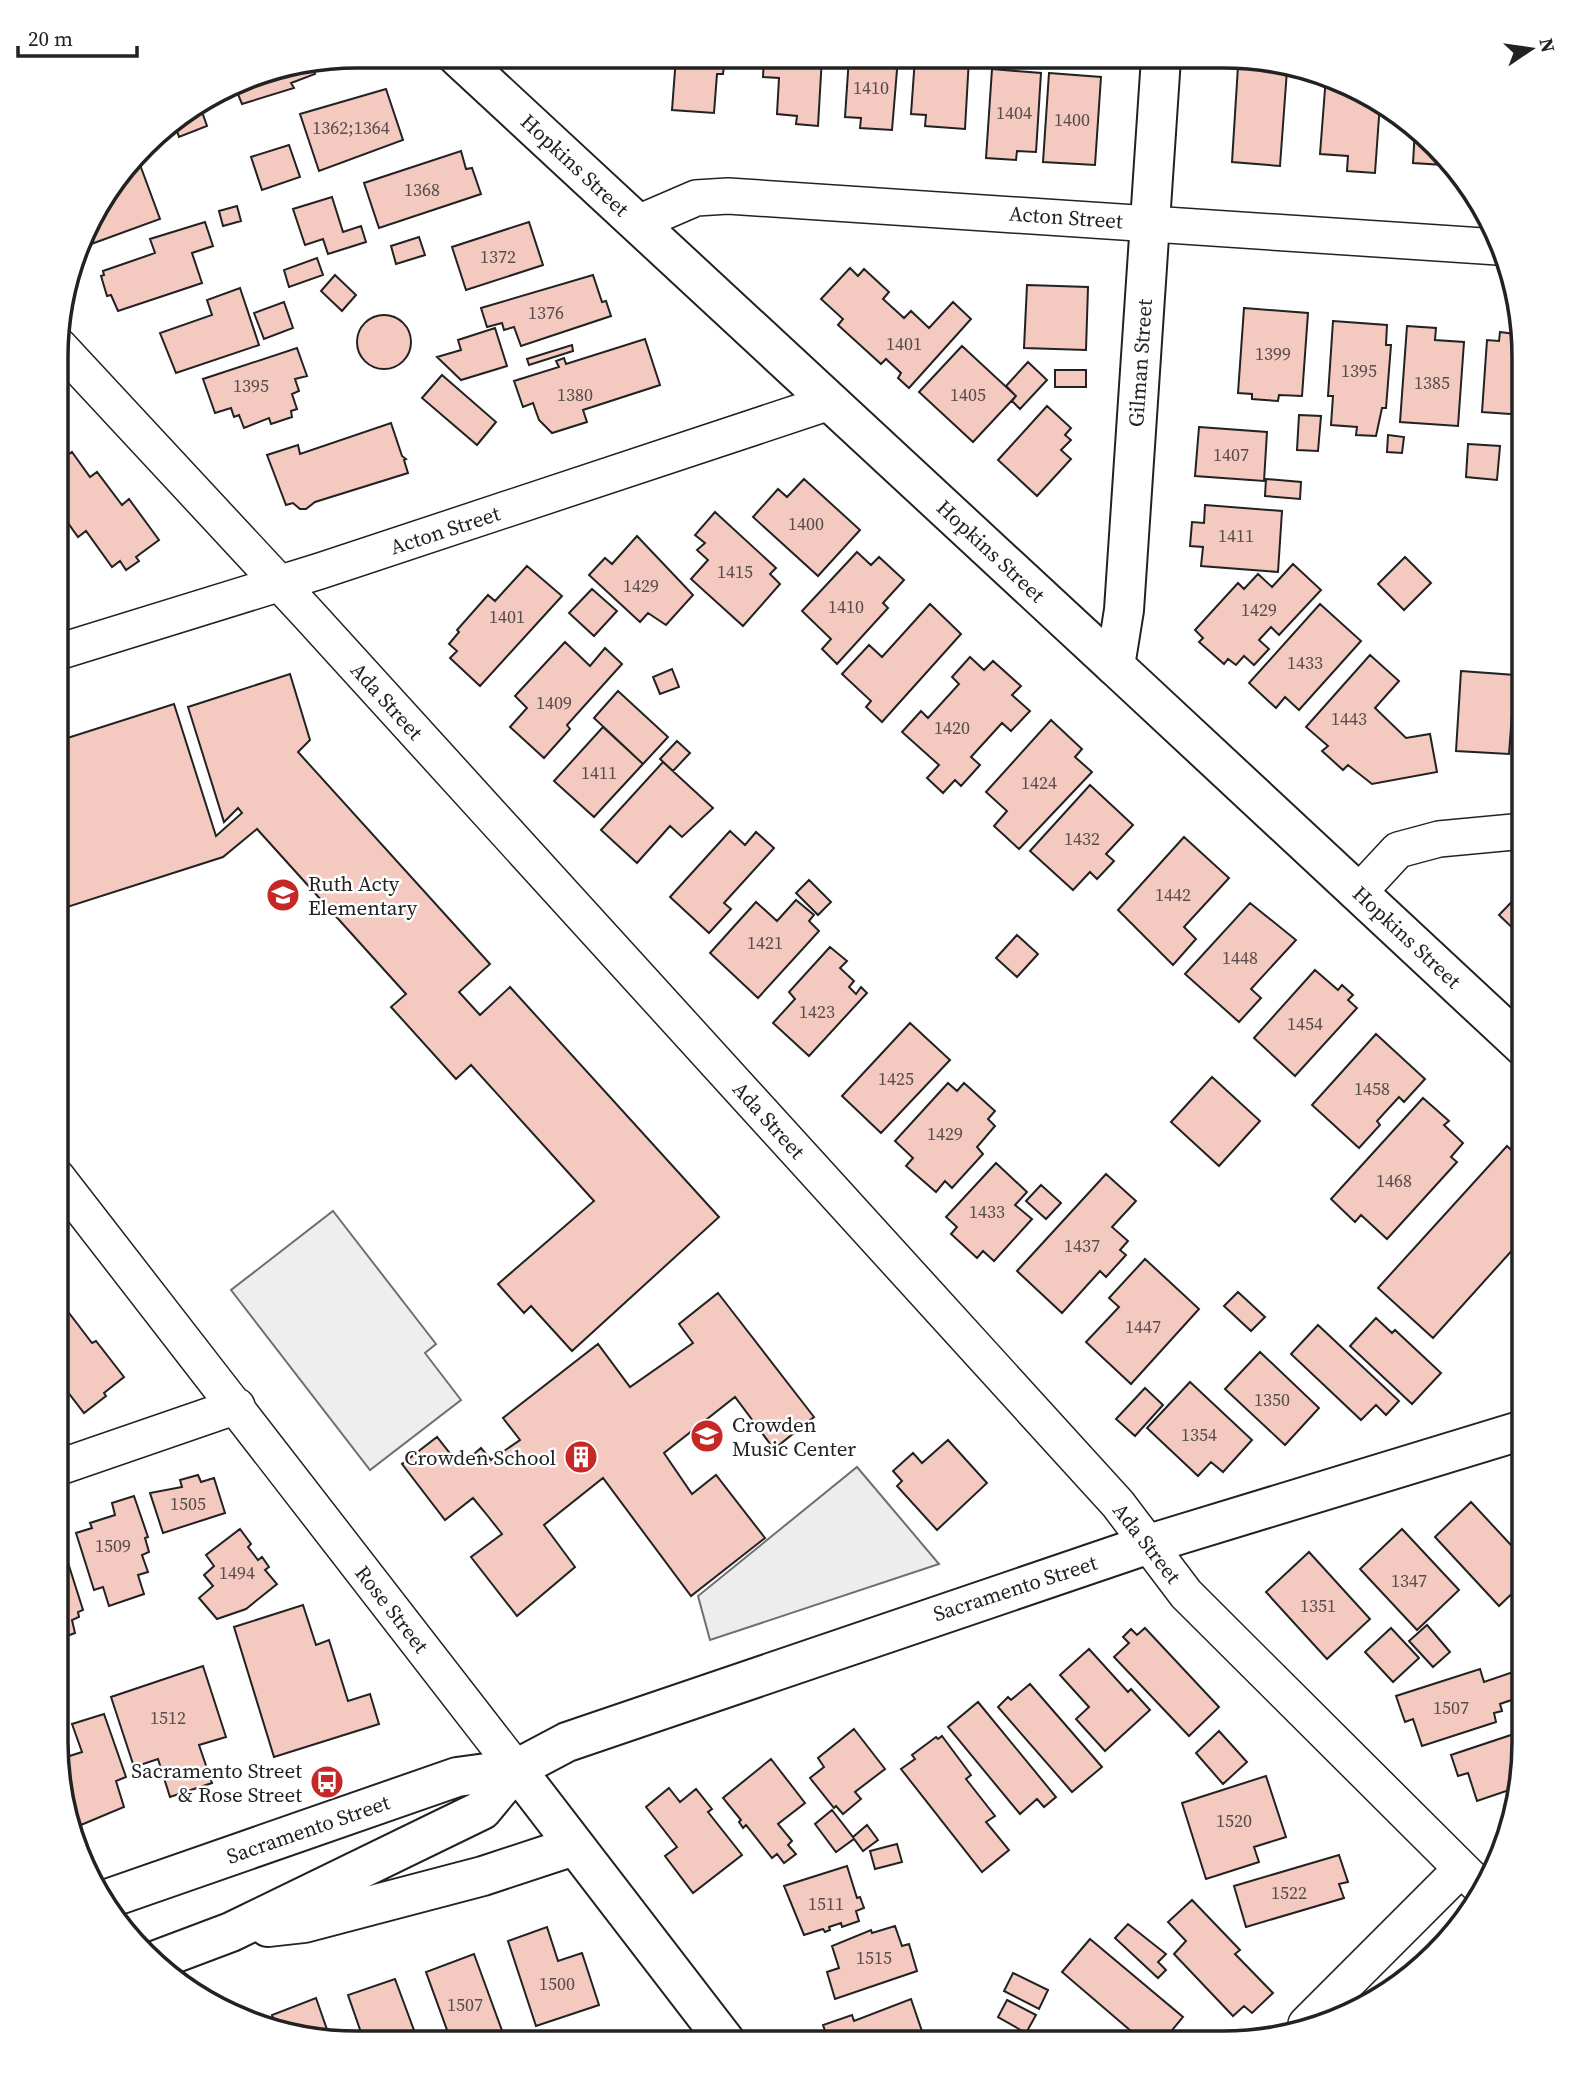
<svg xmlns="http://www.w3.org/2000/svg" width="1580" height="2099" font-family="'Source Serif 4',serif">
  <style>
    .green { fill: #eee; stroke: #6f6f6f; stroke-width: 2 }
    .parking { fill: #ededed; stroke: #6f6f6f; stroke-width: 2 }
    .building { fill: #f3c9c0; stroke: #222; stroke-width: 2 }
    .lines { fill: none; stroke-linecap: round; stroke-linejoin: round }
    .minor-casing { stroke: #222; stroke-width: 38 }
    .tertiary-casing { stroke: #222; stroke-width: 42 }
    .secondary-casing { stroke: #222; stroke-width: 42 }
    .minor { stroke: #fff; stroke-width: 35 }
    .tertiary { stroke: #fff; stroke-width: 38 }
    .secondary { stroke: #fff; stroke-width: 38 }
    .labels { text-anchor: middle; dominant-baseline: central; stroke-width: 5; stroke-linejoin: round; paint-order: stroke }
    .number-label { font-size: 18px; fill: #564c4a }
    .street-label { font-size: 21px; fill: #222; stroke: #fff }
    .poi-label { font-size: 21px; fill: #222; stroke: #fff; text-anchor: start }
    .rim { fill: none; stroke: #222; stroke-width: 3.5 }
  </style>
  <rect width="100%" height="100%" fill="#fff"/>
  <!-- green -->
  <path class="green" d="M333,1211L436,1344L425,1353L461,1400L370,1470L231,1290Z"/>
  <!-- parking -->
  <path class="parking" d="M857,1467L939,1564L710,1640L698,1596Z"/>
  <!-- building -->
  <path class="building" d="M676,57H725L723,74H717L714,113L672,110Z
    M764,57H822L818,126L796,124L797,116L777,114L779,78L763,77Z
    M849,57L898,58L892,130L860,128L861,118L845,117Z
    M915,58H969L965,129L925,126L926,115L911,114Z
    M1237,59H1263L1272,63L1237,61Z
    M311,64L315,74L291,83L294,88L242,104L235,87L260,72Z
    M1238,66L1287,70L1280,166L1232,162Z
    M992,69L1041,73L1036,152L1017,151L1016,160L986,158Z
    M1049,73L1101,77L1095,165L1043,162Z
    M1326,76L1338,79L1380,103L1375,173L1347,171L1348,156L1320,154Z
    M386,89L403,140L319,171L300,114Z
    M200,106L207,126L179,137L174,122Z
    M1415,129L1445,165L1413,163Z
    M289,145L300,177L262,190L251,157Z
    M461,151L466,169L472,168L481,194L379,228L364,183Z
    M139,162L160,219L83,247L96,207L130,166Z
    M332,197L343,232L361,226L366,242L328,254L323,239L305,245L293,209Z
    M237,206L241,221L223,226L219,211Z
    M205,222L213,246L192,253L202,283L118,311L111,295L107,296L101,276L104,275L103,271L155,253L150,239Z
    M529,222L543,265L466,290L452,247Z
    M419,237L425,255L396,264L391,246Z
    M317,258L323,275L289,287L284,270Z
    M850,268L858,276L864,269L889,292L883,299L904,318L911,311L929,328L953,302L971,319L909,388L898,378L901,373L886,359L881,364L838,325L843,319L821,299Z
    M335,275L356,295L342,311L321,291Z
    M593,275L602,302L606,301L611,316L521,346L514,327L504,330L502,323L487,327L481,308Z
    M1027,285L1088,287L1086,350L1024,348Z
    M240,288L259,345L176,373L160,333L212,315L207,300Z
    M284,302L293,328L264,339L254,313Z
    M1244,308L1308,313L1302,396L1279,395L1278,401L1252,399V394L1238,393Z
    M357 342a27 27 0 1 1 54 0a27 27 0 1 1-54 0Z
    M1333,321L1387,325L1386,345H1391L1386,408H1382L1376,436L1356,435L1357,427L1331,425L1333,396H1328Z
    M1407,326L1436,328L1435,340L1464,342L1458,426L1400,422Z
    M495,328L507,366L461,380L437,357L461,350L458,340Z
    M1500,332L1515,334V337L1520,338L1524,357V415L1482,412L1487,340L1499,341Z
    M645,339L660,385L583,410L587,422L552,433L539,420L533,403L523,407L514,381L559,367L556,361L564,358L566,364Z
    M572,345L573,351L529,365L527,359Z
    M962,346L1016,396L973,442L919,392Z
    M297,348L307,376L295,379L299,391L292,394L297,409L291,411L292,417L271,424L269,418L244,428L239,415L234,417L231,408L215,413L203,379Z
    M1028,362L1047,380L1020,409L1012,401L1016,396L1006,386Z
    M1055,370H1086V387H1055Z
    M442,375L496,422L477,445L422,398Z
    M1047,406L1071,428L1065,435L1071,440L1061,450L1071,459L1037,496L998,460Z
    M1299,415L1321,416L1318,451L1297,450Z
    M391,423L402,456L406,459L404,460L408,473L315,502L306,509H300L293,503L286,505L267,455L298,445L300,454Z
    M1199,427L1267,432L1264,481L1195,476Z
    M1388,435L1404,437L1402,453L1387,452Z
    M1468,444L1500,446L1497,480L1466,477Z
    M72,452L90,477L97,472L122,505L129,499L159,540L136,557L139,561L126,570L120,561L112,567L86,531L78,537L58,509V455L62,459Z
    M804,479L860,530L818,576L753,517L778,489L787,497Z
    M1266,479L1301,482L1300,499L1265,496Z
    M1205,505L1282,511L1278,572L1201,566L1203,547L1190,546L1192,522L1204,523Z
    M715,512L776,568L770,574L780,584L743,626L691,579L708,560L697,550L705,543L695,535Z
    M637,536L693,595L666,625L648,613L640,622L589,575L605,558L612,564Z
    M58,551L68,564L58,572Z
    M857,552L871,565L879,557L904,580L883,603L888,608L837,664L822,649L831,639L802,611Z
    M1405,557L1431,583L1404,610L1378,584Z
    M1293,564L1321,590L1279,635L1271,627L1259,640L1269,649L1254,665L1244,656L1236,665L1228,659L1224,664L1199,642L1203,638L1195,630L1238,583L1244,589L1258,574L1272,587Z
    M527,566L562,596L480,686L450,658L457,651L449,644L459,632L457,630L488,595L495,601Z
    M592,589L617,611L594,636L569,613Z
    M930,604L961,634L882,722L866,707L871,701L842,674L869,645L882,657Z
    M1320,604L1361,641L1299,710L1285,697L1276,708L1249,683Z
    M565,642L590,666L605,648L622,664L567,725L570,729L544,758L510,727L527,708L515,696Z
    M1370,655L1399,681L1375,708L1406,738L1430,734L1437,772L1372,784L1348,765L1343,770L1322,751L1328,746L1306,727Z
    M970,657L984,670L993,661L1021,686L1012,695L1030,711L1011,731L1002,723L971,757L980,765L961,786L955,780L943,793L927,778L939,765L902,732L921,711L928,718L959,684L952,677Z
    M672,669L679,687L660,694L653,677Z
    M1461,671L1515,675L1509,754L1456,751Z
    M290,674L310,740L298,752L490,964L459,992L480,1015L510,987L719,1217L572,1351L531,1306L524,1313L498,1284L594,1201L471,1065L456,1079L391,1007L406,994L257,829L223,857L58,910V741L174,704L216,836L242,813L238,808L224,822L188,707Z
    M618,691L668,737L643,764L594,718Z
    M1051,720L1082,749L1075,757L1092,772L1019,849L994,826L1007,811L986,792Z
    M603,727L643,764L594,817L554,781Z
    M677,741L690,753L673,771L660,759Z
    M663,762L713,808L682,837L670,826L637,863L601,830Z
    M1090,785L1133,825L1106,854L1114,861L1097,879L1090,872L1073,890L1030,851Z
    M730,831L745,845L756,832L774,848L724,903L731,909L709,933L670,897Z
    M1184,837L1229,878L1184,927L1196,939L1173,965L1118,910Z
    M809,880L831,902L818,915L796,893Z
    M1524,889V939L1499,915Z
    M796,900L814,915L809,921L819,931L758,998L710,953L756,902L777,921Z
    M1250,903L1296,940L1251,989L1261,998L1239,1022L1185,974Z
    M1017,935L1038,954L1017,977L996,958Z
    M830,947L847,961L840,968L854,981L849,987L856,994L861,987L867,993L809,1056L773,1023L795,999L789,992Z
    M1315,970L1338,990L1342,985L1353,995L1348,1000L1357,1008L1295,1076L1254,1038Z
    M910,1023L950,1060L881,1133L842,1096Z
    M1376,1034L1425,1079L1404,1102L1399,1097L1377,1121L1380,1125L1359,1148L1312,1105Z
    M1212,1077L1260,1121L1219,1166L1171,1122Z
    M948,1083L957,1091L964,1083L995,1111L988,1119L995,1126L977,1147L983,1154L952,1188L945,1181L936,1192L906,1166L913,1158L895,1141Z
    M1423,1098L1449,1121L1444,1125L1463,1143L1451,1157L1457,1162L1387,1239L1361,1215L1355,1222L1331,1199Z
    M1507,1146L1524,1162V1253L1516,1246L1433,1338L1378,1288Z
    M996,1163L1027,1192L1015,1205L1032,1219L994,1261L983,1251L977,1258L951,1234L957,1227L946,1217Z
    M1106,1174L1136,1201L1112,1227L1128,1241L1120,1250L1126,1255L1106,1277L1100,1271L1062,1313L1017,1271Z
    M1041,1185L1061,1203L1046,1219L1026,1201Z
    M1145,1259L1199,1309L1131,1384L1086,1342L1119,1307L1109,1298Z
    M1238,1292L1265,1317L1251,1331L1224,1306Z
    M718,1293L814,1417L774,1449L735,1397L664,1453L692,1494L716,1475L765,1538L691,1596L603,1478L544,1525L575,1567L517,1616L471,1557L502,1534L487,1515L473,1498L445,1520L402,1464L437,1437L460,1466L481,1448L491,1460L520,1440L503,1418L598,1344L630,1387L693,1343L679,1324Z
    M66,1309L92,1343L96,1341L124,1377L104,1393L106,1396L84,1413L57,1378V1316Z
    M1376,1318L1392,1333L1395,1330L1441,1373L1412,1404L1350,1346Z
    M1318,1325L1399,1401L1386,1415L1376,1405L1361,1420L1291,1354Z
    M1260,1352L1319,1408L1285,1445L1225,1389Z
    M1190,1382L1252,1440L1223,1472L1211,1462L1198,1476L1147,1428Z
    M1145,1388L1163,1405L1135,1436L1116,1419Z
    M948,1440L987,1483L937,1530L897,1486L902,1481L893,1471L913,1453L922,1463Z
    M198,1475L201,1482L214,1478L225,1513L163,1533L150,1493L182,1487L180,1480Z
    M134,1496L148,1537L145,1538L149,1552L142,1555L148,1572L138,1575L144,1594L109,1606L103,1587L94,1590L76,1533L92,1528L90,1523L115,1515L112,1503Z
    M1471,1502L1523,1558V1583L1499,1606L1435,1537Z
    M56,1525L83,1610L78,1612L79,1617L72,1620L75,1633L56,1640Z
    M240,1529L251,1544L248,1547L258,1560L262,1557L269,1567L265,1570L277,1584L246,1609L217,1619L199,1598L213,1586L204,1575L214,1566L206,1555Z
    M1402,1529L1459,1590L1417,1630L1360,1569Z
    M1309,1552L1370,1619L1327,1659L1266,1592Z
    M303,1605L316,1645L329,1640L348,1701L370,1694L379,1724L274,1757L234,1627Z
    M1427,1625L1450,1652L1433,1667L1409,1641Z
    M1145,1628L1219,1707L1189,1736L1114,1657L1129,1643L1123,1637L1131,1629L1137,1635Z
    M1391,1628L1419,1658L1393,1682L1365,1652Z
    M1089,1649L1128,1692L1131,1689L1150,1710L1105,1751L1076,1719L1089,1707L1060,1675Z
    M203,1666L226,1737L199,1745L212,1783L170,1797L158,1759L134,1767L111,1697Z
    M1480,1669L1484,1682L1516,1671L1523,1696L1500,1704L1502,1711L1494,1713L1496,1722L1422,1746L1413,1719L1405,1722L1396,1696Z
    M1030,1684L1102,1767L1072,1792L998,1707L1008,1697L1011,1700Z
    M978,1702L1056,1797L1044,1807L1037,1799L1020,1814L948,1727Z
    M104,1714L126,1777L116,1781L124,1807L76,1827L60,1759L82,1752L72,1724Z
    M854,1729L885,1769L855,1792L861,1799L843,1814L836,1806L834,1808L810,1778L824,1767L818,1758Z
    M1219,1731L1247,1762L1223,1784L1196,1753Z
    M1523,1731V1762L1518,1787L1477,1801L1468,1773L1458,1776L1451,1755Z
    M942,1736L971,1775L966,1779L995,1816L986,1822L1009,1850L982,1872L901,1769L915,1759L912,1755L936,1737L938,1739Z
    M771,1759L805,1803L778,1824L792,1841L788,1845L796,1854L784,1863L777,1854L772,1858L746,1825L743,1828L739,1822L741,1820L723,1798Z
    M1266,1776L1286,1837L1254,1847L1259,1862L1206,1879L1182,1803Z
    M669,1788L680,1802L696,1789L712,1809L708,1812L742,1855L693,1893L665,1856L677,1847L646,1807Z
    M832,1810L853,1837L867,1825L878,1840L863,1851L854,1839L836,1852L815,1824Z
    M897,1844L902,1862L875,1869L870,1851Z
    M1339,1855L1348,1882L1339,1884L1344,1898L1246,1927L1234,1886Z
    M847,1866L857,1898L860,1897L864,1908L856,1911L859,1921L842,1927L841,1923L829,1927L830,1930L825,1932L823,1929L804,1935L784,1886Z
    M1192,1900L1240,1950L1235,1954L1273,1993L1252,2013L1244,2006L1233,2016L1174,1954L1186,1941L1168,1922Z
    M1128,1924L1166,1954L1158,1962L1166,1970L1158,1978L1115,1938Z
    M895,1926L902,1946L909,1944L917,1971L835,1999L827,1972L839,1968L832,1946L871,1930L872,1933Z
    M547,1927L558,1961L582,1953L599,2005L536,2026L508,1941Z
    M1090,1939L1183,2017L1164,2040L1155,2032L1145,2043L1062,1972Z
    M474,1954L504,2036L490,2041H451L426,1972Z
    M1013,1973L1048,1990L1039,2009L1004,1991Z
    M395,1979L418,2041H364L348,1995Z
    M316,1998L331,2041L318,2040L276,2025L272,2015Z
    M911,1999L925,2040L829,2042L823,2025L852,2015L854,2021Z
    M1007,2000L1036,2015L1026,2033L998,2017Z
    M1031,2031L1054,2043L1026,2042Z"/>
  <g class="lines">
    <defs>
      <path id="minor" d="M638,223L696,198L728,196L1498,247
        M59,346L309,615L1118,1504L1186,1594L1483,1890
        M58,652L320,571L830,402
        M1359,892L1398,850L1439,839L1524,831
        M57,1177L516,1769
        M57,1468L237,1406
        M1306,2024L1461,1869"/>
      <path id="tertiary" d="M457,56L1115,666
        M516,1769L726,2042
        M104,1900L457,1777L516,1769
        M268,1927L304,1923L483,1876L574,1846
        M154,1961L231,1932L482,1810L516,1769L567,1742L1149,1544L1523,1430"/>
      <path id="secondary" d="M1161,58L1124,610L1115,666L1524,1047"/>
    </defs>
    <!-- minor casing -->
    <use href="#minor" class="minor-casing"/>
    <!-- tertiary casing -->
    <use href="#tertiary" class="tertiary-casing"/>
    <!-- secondary casing -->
    <use href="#secondary" class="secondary-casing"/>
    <!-- minor -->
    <use href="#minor" class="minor"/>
    <!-- tertiary -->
    <use href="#tertiary" class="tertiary"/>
    <!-- secondary -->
    <use href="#secondary" class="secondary"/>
  </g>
  <!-- icons -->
  <defs>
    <symbol id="school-disc" viewBox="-11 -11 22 22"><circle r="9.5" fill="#c62828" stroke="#fff"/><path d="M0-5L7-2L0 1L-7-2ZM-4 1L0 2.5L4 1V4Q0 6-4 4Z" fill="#fff"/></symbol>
    <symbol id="building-disc" viewBox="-11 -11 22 22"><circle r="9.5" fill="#c62828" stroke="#fff"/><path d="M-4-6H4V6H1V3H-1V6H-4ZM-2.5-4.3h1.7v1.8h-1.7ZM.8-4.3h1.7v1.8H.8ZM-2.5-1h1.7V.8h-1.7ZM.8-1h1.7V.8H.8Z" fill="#fff"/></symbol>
    <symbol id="bus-disc" viewBox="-11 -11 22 22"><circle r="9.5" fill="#c62828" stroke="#fff"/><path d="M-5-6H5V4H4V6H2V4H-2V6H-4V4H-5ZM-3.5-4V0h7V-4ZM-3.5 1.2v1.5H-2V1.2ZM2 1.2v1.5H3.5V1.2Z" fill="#fff"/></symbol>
  </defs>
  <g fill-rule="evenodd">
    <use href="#school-disc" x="264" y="876" width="38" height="38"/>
    <use href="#school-disc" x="688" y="1417" width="38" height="38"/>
    <use href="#building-disc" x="562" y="1438" width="38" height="38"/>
    <use href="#bus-disc" x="308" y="1763" width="38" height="38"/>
  </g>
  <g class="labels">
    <!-- number labels -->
    <g class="number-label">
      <text x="871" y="87">1410</text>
      <text x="1014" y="112">1404</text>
      <text x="1072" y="119">1400</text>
      <text x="351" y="127">1362;1364</text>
      <text x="422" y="189">1368</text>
      <text x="498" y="256">1372</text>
      <text x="546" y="312">1376</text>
      <text x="904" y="343">1401</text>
      <text x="1273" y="353">1399</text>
      <text x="1359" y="370">1395</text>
      <text x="1432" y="382">1385</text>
      <text x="251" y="385">1395</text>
      <text x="575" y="394">1380</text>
      <text x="968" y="394">1405</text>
      <text x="1231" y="454">1407</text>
      <text x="806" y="523">1400</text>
      <text x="1236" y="535">1411</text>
      <text x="735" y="571">1415</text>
      <text x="641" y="585">1429</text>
      <text x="846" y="606">1410</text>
      <text x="1259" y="609">1429</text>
      <text x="507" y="616">1401</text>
      <text x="1305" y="662">1433</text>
      <text x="554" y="702">1409</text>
      <text x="1349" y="718">1443</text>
      <text x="952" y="727">1420</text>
      <text x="599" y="772">1411</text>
      <text x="1039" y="782">1424</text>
      <text x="1082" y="838">1432</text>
      <text x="1173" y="894">1442</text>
      <text x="765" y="942">1421</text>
      <text x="1240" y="957">1448</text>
      <text x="817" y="1011">1423</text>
      <text x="1305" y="1023">1454</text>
      <text x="896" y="1078">1425</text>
      <text x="1372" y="1088">1458</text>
      <text x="945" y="1133">1429</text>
      <text x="1394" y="1180">1468</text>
      <text x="987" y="1211">1433</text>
      <text x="1082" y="1245">1437</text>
      <text x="1143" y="1326">1447</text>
      <text x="1272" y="1399">1350</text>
      <text x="1199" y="1434">1354</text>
      <text x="188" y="1503">1505</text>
      <text x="113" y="1545">1509</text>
      <text x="237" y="1572">1494</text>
      <text x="1409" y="1580">1347</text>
      <text x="1318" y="1605">1351</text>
      <text x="1451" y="1707">1507</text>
      <text x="168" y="1717">1512</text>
      <text x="1234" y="1820">1520</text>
      <text x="1289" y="1892">1522</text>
      <text x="826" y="1903">1511</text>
      <text x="874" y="1957">1515</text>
      <text x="557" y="1983">1500</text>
      <text x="465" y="2004">1507</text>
    </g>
    <!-- street labels -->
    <g class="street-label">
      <text transform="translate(575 165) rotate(43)">Hopkins Street</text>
      <text transform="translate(1066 217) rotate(4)">Acton Street</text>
      <text transform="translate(1140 363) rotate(-86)">Gilman Street</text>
      <text transform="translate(445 530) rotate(-18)">Acton Street</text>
      <text transform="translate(991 551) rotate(43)">Hopkins Street</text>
      <text transform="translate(387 701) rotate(48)">Ada Street</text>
      <text transform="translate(1407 937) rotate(43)">Hopkins Street</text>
      <text transform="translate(769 1120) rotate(48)">Ada Street</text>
      <text transform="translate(1147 1543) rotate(52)">Ada Street</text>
      <text transform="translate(1015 1588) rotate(-18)">Sacramento Street</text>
      <text transform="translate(392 1609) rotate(52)">Rose Street</text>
      <text transform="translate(308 1829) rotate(-19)">Sacramento Street</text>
    </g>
    <!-- poi labels -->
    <g class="poi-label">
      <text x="308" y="883">Ruth Acty<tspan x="308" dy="24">Elementary</tspan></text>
      <text x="732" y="1424">Crowden<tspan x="732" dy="24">Music Center</tspan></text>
      <text x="556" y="1457" text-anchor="end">Crowden School</text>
      <text x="302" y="1770" text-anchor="end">Sacramento Street<tspan x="302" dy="24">&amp; Rose Street</tspan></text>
    </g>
  </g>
  <!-- crop -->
  <path d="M0 0H1580V2099H0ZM357 68H1223A289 289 0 0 1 1512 357V1742A289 289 0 0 1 1223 2031H357A289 289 0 0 1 68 1742V357A289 289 0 0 1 357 68Z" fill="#fff" fill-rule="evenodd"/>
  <path class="rim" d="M357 68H1223A289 289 0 0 1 1512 357V1742A289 289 0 0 1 1223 2031H357A289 289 0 0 1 68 1742V357A289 289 0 0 1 357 68Z"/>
  <!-- north arrow -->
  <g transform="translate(1531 49) rotate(77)" stroke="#ffffff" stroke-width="5" paint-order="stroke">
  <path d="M0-5L12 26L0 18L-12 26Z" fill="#222222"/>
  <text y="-10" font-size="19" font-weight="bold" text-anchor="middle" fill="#222222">N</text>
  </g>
  <!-- scale -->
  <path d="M18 46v10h119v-10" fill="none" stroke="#222222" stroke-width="3.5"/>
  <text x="28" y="46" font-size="21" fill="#222222" stroke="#ffffff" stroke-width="5" paint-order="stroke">20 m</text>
</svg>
